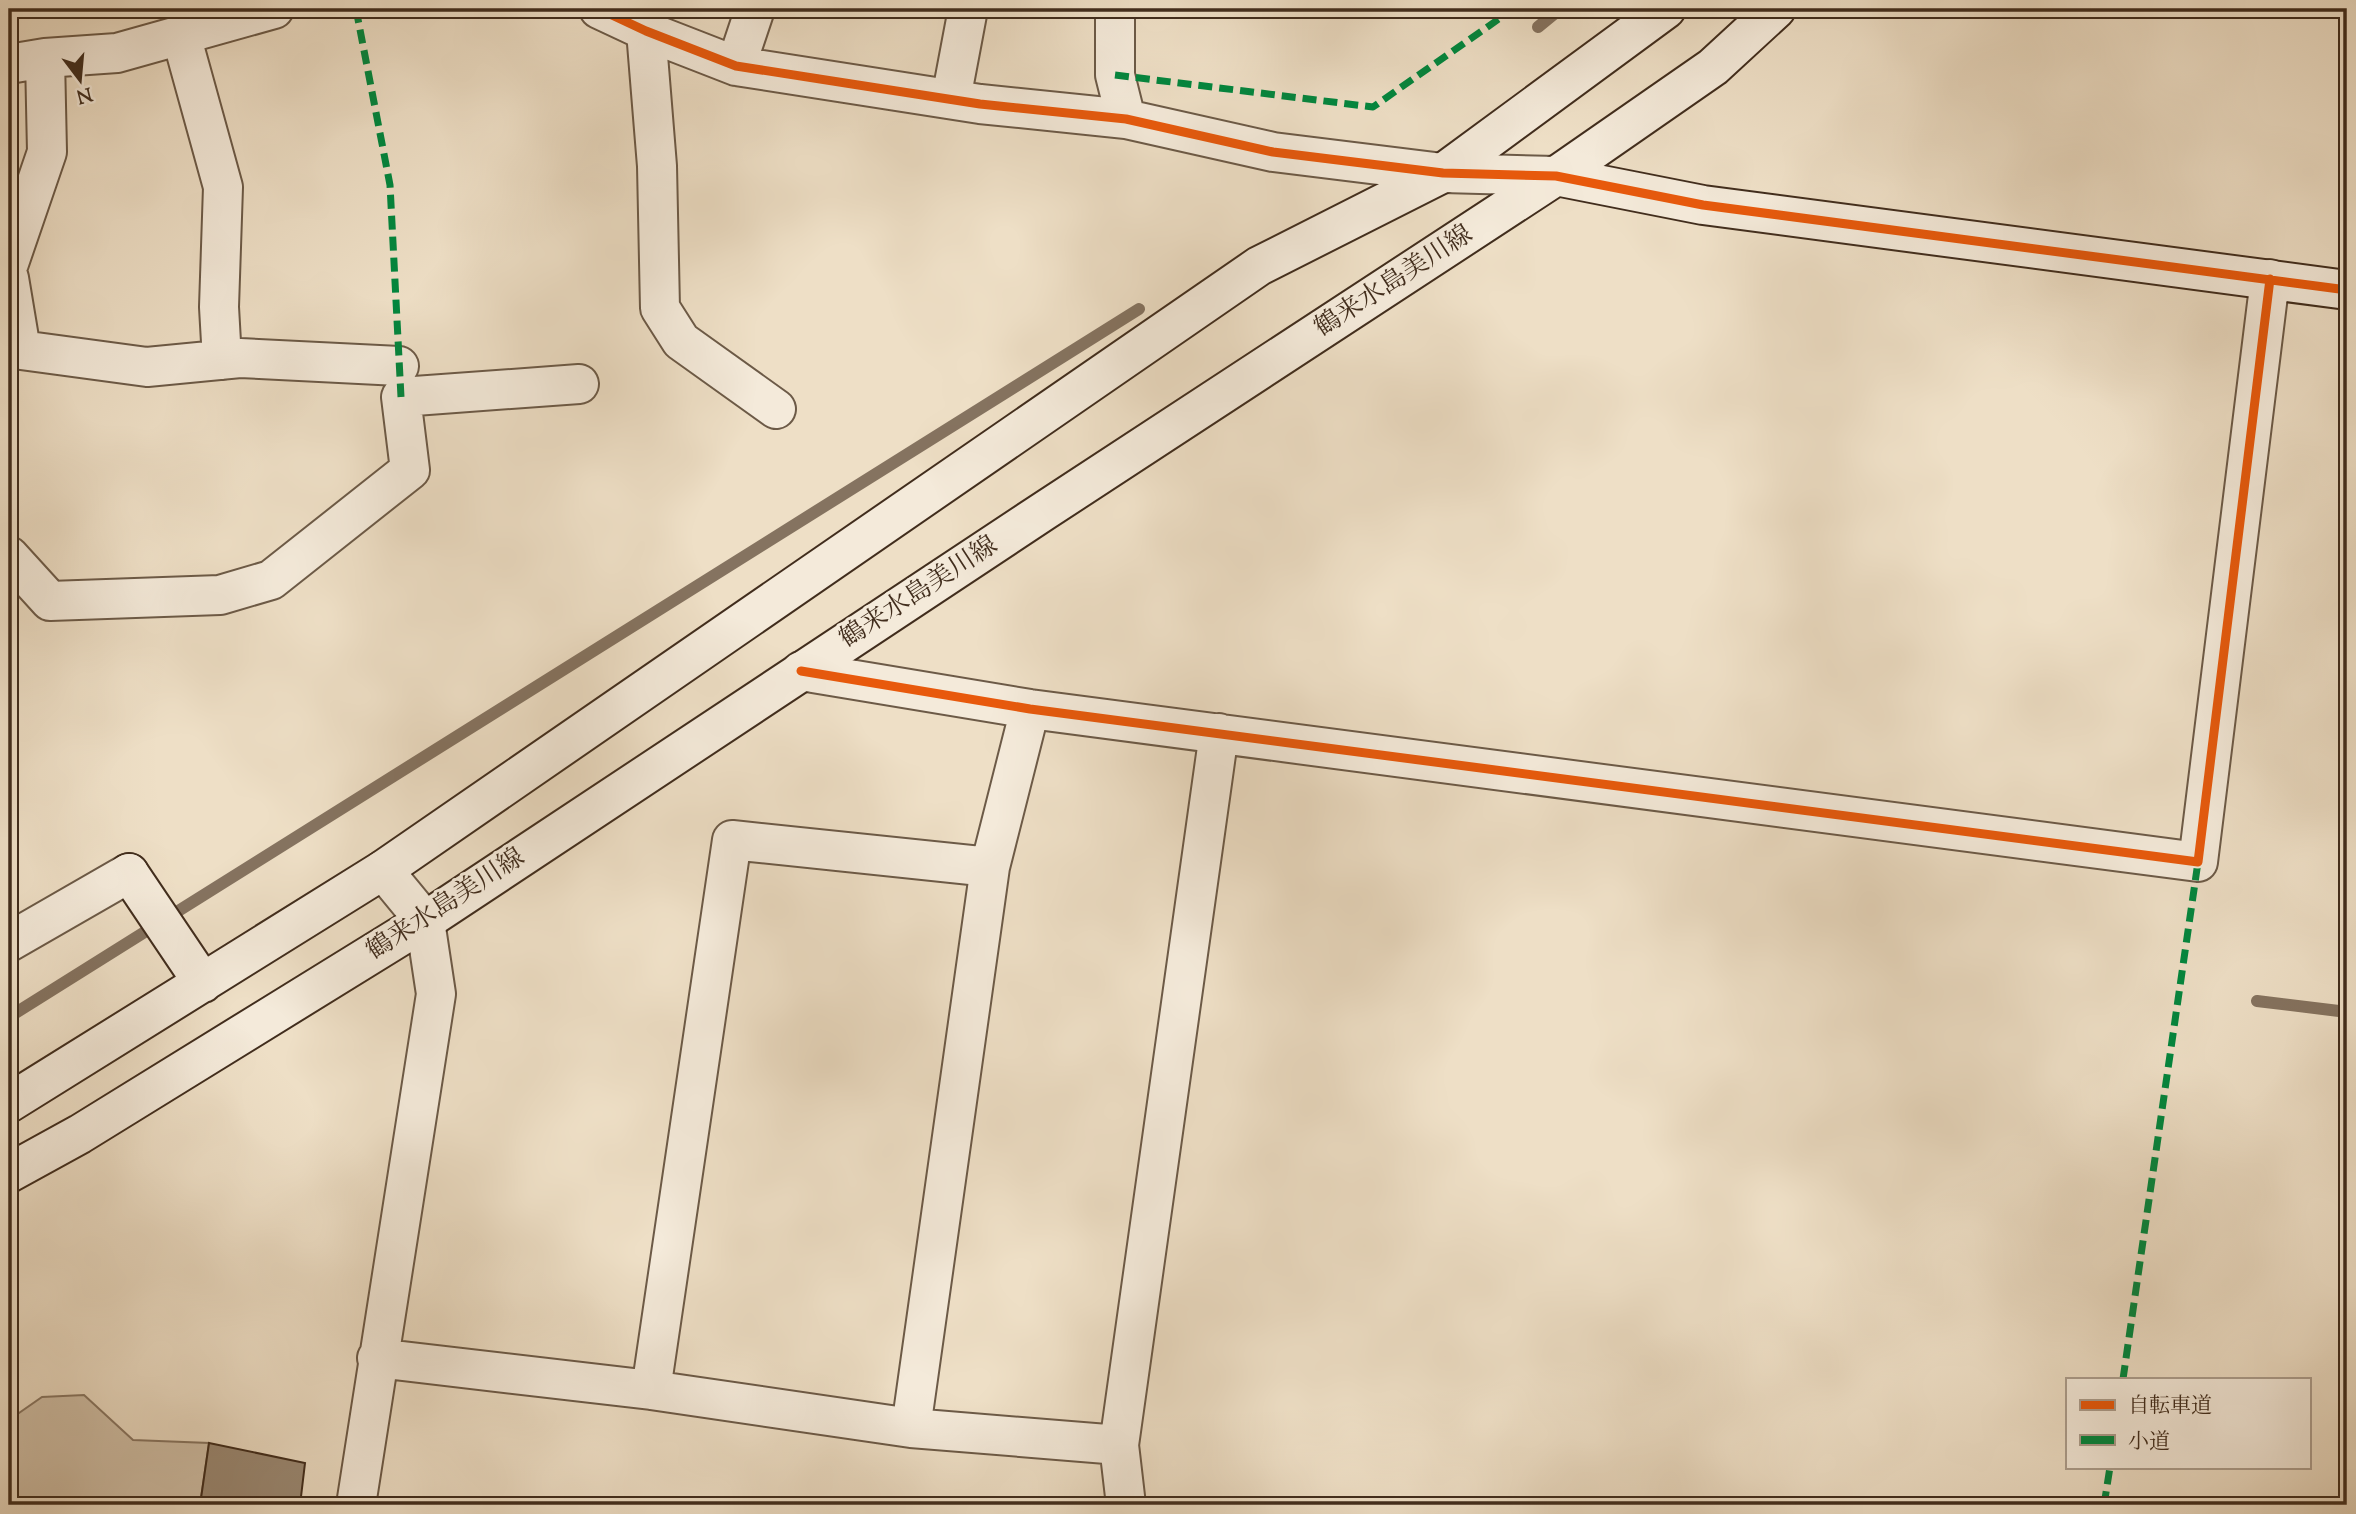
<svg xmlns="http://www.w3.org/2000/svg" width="2356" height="1514" font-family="'Sorts Mill Goudy','Noto Serif JP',serif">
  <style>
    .green { fill: #d1c1a9; stroke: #897763; stroke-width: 2 }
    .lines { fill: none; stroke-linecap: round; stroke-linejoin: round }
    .stream { stroke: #857360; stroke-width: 12 }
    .building { fill: #9b8a75; stroke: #412d1d; stroke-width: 2 }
    .street-casing { stroke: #6c5a47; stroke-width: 42 }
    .secondary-casing { stroke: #412d1d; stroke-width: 42 }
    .street { stroke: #f4eada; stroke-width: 38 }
    .secondary { stroke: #f4eada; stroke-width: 38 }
    .quiet { stroke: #00873e; stroke-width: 7; stroke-dasharray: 14 7; stroke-linecap: butt }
    .cycleway-casing { stroke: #f4eada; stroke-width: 13 }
    .cycleway { stroke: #e8590c; stroke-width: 9 }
    .labels { text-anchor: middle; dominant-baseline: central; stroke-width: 6; stroke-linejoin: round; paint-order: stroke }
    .street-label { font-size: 26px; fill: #412d1d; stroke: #f4eada }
  </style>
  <rect width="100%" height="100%" fill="#eedfc6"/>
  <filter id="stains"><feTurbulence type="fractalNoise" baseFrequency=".00286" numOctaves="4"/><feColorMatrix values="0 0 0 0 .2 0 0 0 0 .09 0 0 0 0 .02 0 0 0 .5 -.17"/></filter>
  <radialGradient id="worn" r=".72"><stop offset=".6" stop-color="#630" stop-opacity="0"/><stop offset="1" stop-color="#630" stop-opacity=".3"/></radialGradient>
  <!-- green -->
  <path class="green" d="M84,1395L133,1440L209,1443L200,1505H9V1420L42,1397Z"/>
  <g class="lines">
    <!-- stream -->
    <path class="stream" d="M1538,27L1560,9
      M2257,1001L2347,1012
      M9,1017L1139,309"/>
  </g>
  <!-- building -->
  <path class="building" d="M209,1443L305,1463L300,1505H200Z"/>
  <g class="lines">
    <defs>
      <path id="street" d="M599,9L646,31L736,66L980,104L1126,119L1273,152L1443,173L1556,176
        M1115,9V75L1126,119
        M646,31L657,166L660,308L681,341L776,409
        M181,35L223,187L219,307L222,360
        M9,64L45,58L117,53L274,9
        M736,66L755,9
        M951,99L968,9
        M9,263L47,152L45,58
        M9,278L21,350L147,367L240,358L399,366
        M9,556L50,601L220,595L271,580L410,470L401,397L579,384
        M801,671L1030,709L2198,862L2270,279
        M9,942L129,873
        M377,1358L651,1390L911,1428L1119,1445
        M651,1390L732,840L990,867
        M911,1428L990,867L1030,709
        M356,1505L436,994L425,921L383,870
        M1126,1505L1119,1445L1219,733"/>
      <path id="secondary" d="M1556,176L1703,205L2347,290
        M129,873L203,983
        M9,1103L383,870L1259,266L1443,173L1666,9
        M9,1173L80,1134L425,921L1044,511L1556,176L1713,67L1776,9"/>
    </defs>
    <!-- street casing -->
    <use href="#street" class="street-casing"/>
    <!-- secondary casing -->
    <use href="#secondary" class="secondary-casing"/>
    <!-- street -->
    <use href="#street" class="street"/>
    <!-- secondary -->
    <use href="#secondary" class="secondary"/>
    <!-- quiet -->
    <path class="quiet" d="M240,9L242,18
      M356,9L390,185L401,397
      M1115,75L1373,107L1513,9
      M2123,1379L2198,862
      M2104,1505L2110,1467"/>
    <defs>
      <path id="cycleway" d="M599,9L646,31L736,66L980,104L1126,119L1273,152L1443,173L1556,176L1703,205L2347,290
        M801,671L1030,709L2198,862L2270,279"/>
    </defs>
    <!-- cycleway casing -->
    <use href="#cycleway" class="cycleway-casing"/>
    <!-- cycleway -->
    <use href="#cycleway" class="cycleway"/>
  </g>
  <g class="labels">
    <!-- street labels -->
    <g class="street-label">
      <text transform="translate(1394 282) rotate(-33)">鶴来水島美川線</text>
      <text transform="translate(919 593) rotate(-33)">鶴来水島美川線</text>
      <text transform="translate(446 905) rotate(-33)">鶴来水島美川線</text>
    </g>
  </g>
  <!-- margin -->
  <rect width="2356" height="1514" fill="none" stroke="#eedfc6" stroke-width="35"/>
  <rect x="10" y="10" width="2335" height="1493" fill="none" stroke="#412d1d" stroke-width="3.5"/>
  <rect x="18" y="18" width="2321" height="1479" fill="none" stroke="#412d1d" stroke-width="2"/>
  <!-- legend -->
  <rect x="2066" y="1378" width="245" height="91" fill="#f4eada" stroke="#ac9e8e" stroke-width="2"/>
  <rect x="2080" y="1400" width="35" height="10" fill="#e8590c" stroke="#ac9e8e" stroke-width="2"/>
  <text x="2128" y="1412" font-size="21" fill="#412d1d">自転車道</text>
  <rect x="2080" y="1435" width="35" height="10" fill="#00873e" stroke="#ac9e8e" stroke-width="2"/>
  <text x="2128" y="1448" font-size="21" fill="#412d1d">小道</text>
  <!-- north arrow -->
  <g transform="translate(80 80) rotate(164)" stroke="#f4eada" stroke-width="5" paint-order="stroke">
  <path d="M0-5L12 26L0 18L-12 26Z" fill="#412d1d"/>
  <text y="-10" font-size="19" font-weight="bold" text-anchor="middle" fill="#412d1d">N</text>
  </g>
  <rect width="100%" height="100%" filter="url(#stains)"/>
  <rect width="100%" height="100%" fill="url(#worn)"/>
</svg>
